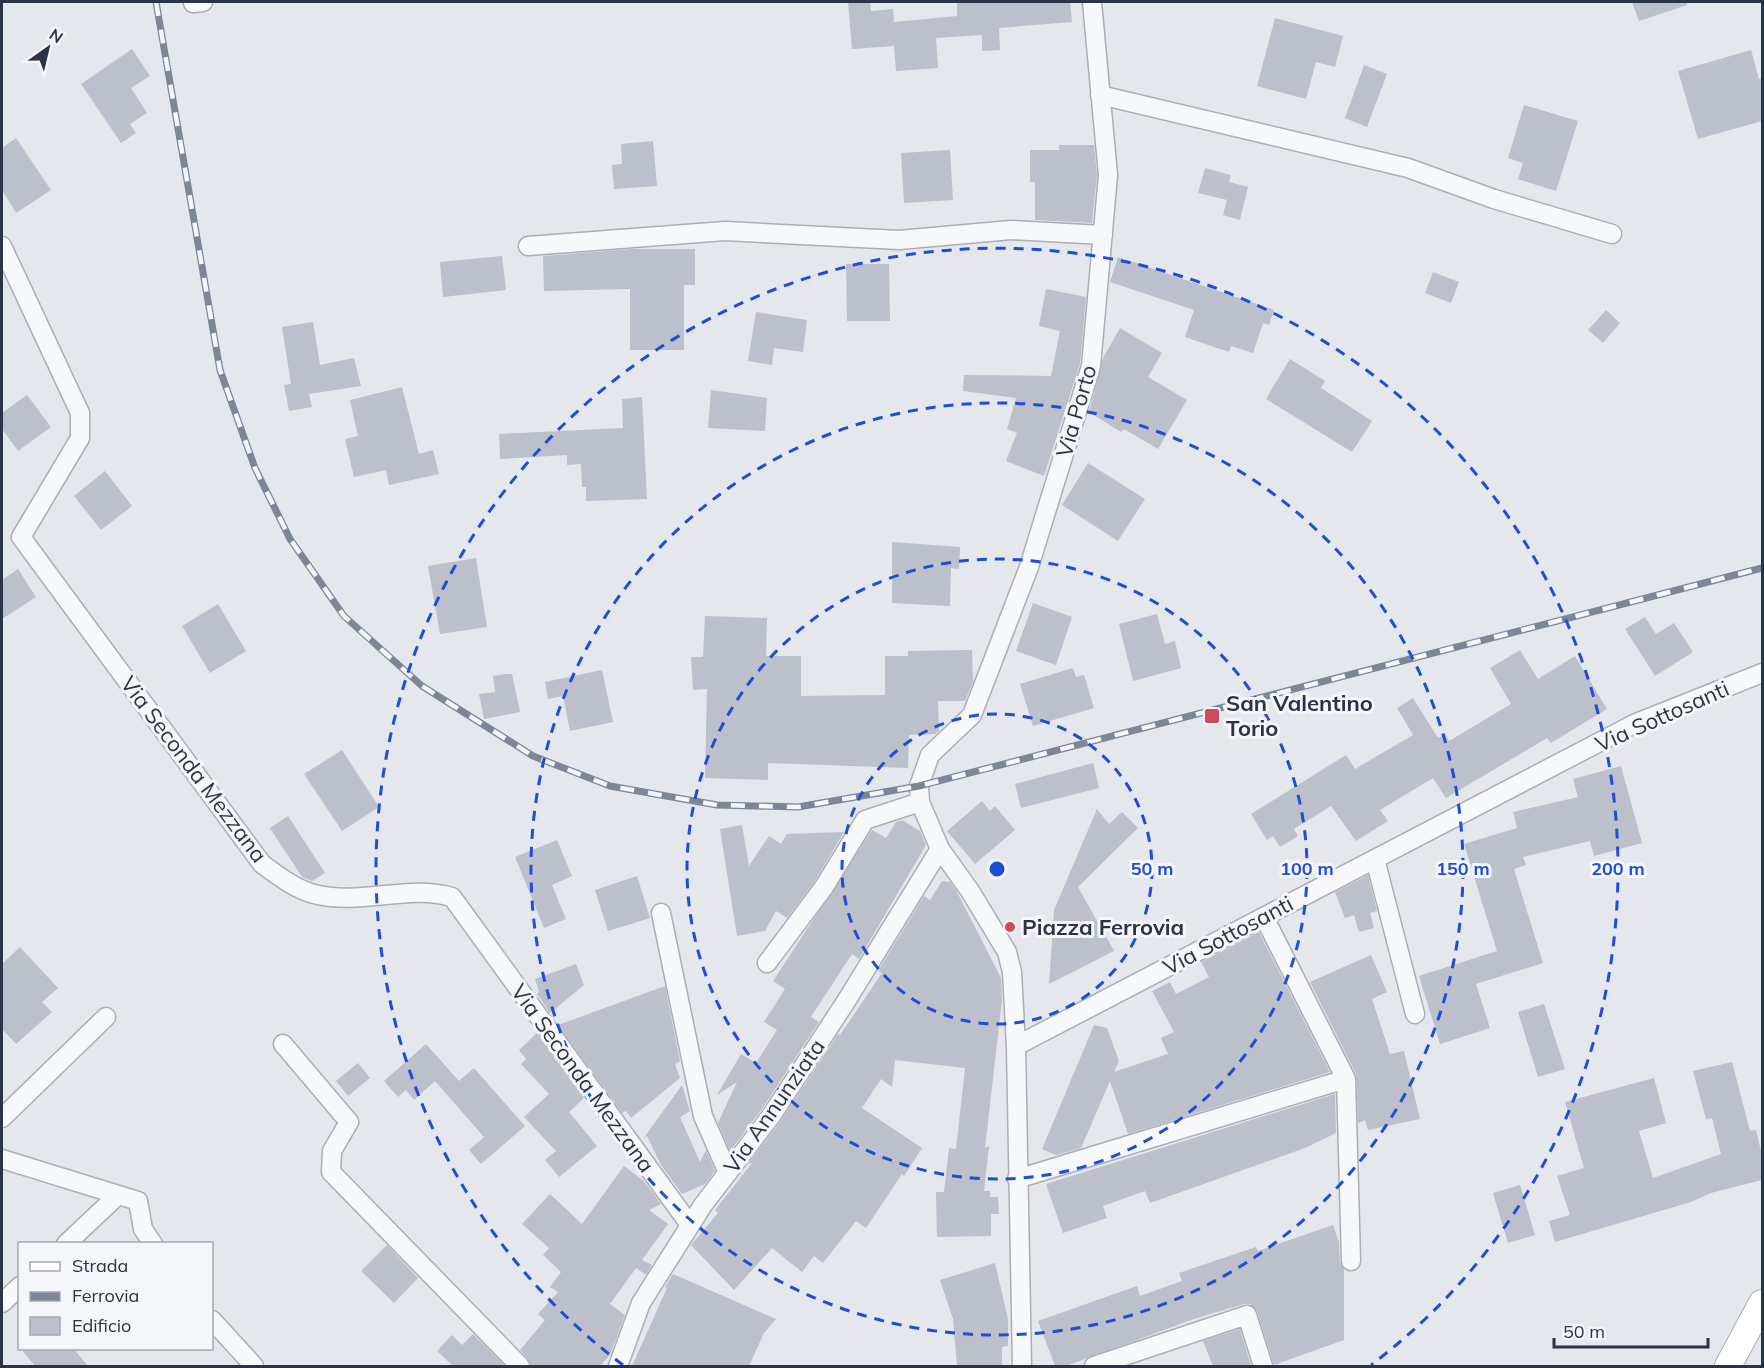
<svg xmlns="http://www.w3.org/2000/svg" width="1764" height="1368" font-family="Mulish,sans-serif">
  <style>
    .building { fill: #bbc0ca }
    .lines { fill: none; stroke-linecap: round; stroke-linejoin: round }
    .minor-casing { stroke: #a9aeb7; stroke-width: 21 }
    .secondary-casing { stroke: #a9aeb7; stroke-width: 28 }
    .minor { stroke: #f7f8fa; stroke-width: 18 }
    .secondary { stroke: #fff; stroke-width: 26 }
    .rail-casing { stroke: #7d8696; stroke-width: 7 }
    .rail { stroke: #f4f6f9; stroke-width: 4.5; stroke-dasharray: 14; stroke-linecap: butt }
    .ring { fill: none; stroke: #1d4ed8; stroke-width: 3; stroke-dasharray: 10 8 }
    .poi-dot { fill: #d1495b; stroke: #f4f6f9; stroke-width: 2 }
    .labels { text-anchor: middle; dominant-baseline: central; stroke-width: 6; stroke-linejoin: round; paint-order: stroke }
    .street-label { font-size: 22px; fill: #2b3445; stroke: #f4f6f9 }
    .poi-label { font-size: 22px; font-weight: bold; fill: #2b3445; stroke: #f4f6f9; text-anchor: start }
    .centre { fill: #1d4ed8; stroke: #f4f6f9; stroke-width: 3 }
    .ring-label { font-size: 18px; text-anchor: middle; font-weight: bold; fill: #1d4ed8; stroke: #f4f6f9; stroke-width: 6; stroke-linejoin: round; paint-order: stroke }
  </style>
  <rect width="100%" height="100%" fill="#e4e7ec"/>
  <!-- building -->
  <path class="building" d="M848,2H870L871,11L893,9L894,22L957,16V2H1070L1072,22L999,28L1000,50L982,51V35L936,38L938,68L896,71L894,46L852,49Z
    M1632,2H1687V5L1639,21Z
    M1275,18L1343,36L1335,67L1316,62L1306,99L1257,86Z
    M132,49L150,76L131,88L147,113L130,124L136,133L121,143L81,84Z
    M1751,50L1759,79L1762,78V121L1698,139L1678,71Z
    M1364,65L1387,74L1367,127L1345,118Z
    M1524,105L1578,121L1556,191L1518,179L1523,163L1508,158Z
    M16,138L51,190L16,213L2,190V148Z
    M653,141L657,186L614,189L612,165L622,164L621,144Z
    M1059,145H1094L1097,175L1092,223L1035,220V182H1030V150H1059Z
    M950,150L953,200L904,203L901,153Z
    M1205,168L1231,175L1229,182L1248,187L1240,220L1223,215L1227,200L1198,193Z
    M632,249H695V285H684V350H630V289L544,291L543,256Z
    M502,256L506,290L443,297L440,262Z
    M1118,257L1274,310L1269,325L1263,323L1253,353L1231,346L1229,352L1185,337L1194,310L1110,282Z
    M846,264H889L890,321H847Z
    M1433,272L1459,282L1451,303L1425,293Z
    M1046,289L1086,297L1080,364L1044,476L1006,461L1017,433L1007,429L1016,398L963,391L964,375L1051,376L1060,331L1039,326Z
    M1606,310L1620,323L1603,343L1588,330Z
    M756,312L807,320L803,352L774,348L772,365L748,361Z
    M313,322L320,365L354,358L361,386L309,394L312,407L289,411L284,385L291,384L282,327Z
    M1120,328L1162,353L1148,377L1187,400L1158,449L1124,429L1121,432L1089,412L1103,358Z
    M1290,359L1325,381L1321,388L1372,421L1352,452L1266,399Z
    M402,387L419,454L433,450L439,474L389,485L386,470L354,477L345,439L358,436L350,400Z
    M711,390L767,398L765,431L708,428Z
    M27,395L51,427L18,451L2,429V413Z
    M642,397L647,499L586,501V487H582L581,464L567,465V455L500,459L499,434L623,428L622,399Z
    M1088,463L1145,499L1118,541L1062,505Z
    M105,471L132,506L101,530L74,496Z
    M892,542L960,547L959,569L951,568L950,606L892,603Z
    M476,558L487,627L440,634L428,566Z
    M18,569L36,597L2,619V580Z
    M1033,603L1072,617L1056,665L1016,651Z
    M218,604L246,651L210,673L182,626Z
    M1157,614L1165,644L1175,641L1181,668L1133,681L1119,624Z
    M705,616L767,618L766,656H801V696L885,695V656H908V651L972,650L973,682L965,701H938L939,731L935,734L909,735L908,768L768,763V780L705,778L707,689L693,690L691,657H703Z
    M1645,617L1656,634L1674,623L1693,652L1655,676L1625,629Z
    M1520,650L1538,679L1575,656L1607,709L1551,743L1547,738L1446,798L1433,778L1380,810L1388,821L1356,841L1331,806L1294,829L1298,836L1280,847L1273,836L1267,840L1251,814L1346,755L1355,769L1413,735L1397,708L1413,698L1438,738L1445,734L1449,741L1511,704L1490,668Z
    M1073,668L1076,677L1084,675L1094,708L1033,726L1020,684Z
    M602,670L613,722L570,731L563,696L548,699L545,682Z
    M505,674H512L520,712L484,719L479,694L495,692L493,676Z
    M342,750L379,807L342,831L304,774Z
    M1093,763L1099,788L1021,808L1015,784Z
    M1621,766L1642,843L1594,856L1590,841L1523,857L1526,865L1514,869L1543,963L1476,984L1490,1028L1440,1044L1419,976L1497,951L1464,844L1517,828L1513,812L1578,797L1573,779Z
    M982,801L990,811L995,806L1015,830L975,864L947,831Z
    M1097,809L1109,824L1122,812L1138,828L1078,887L1114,951L1049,984L1054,910Z
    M288,816L325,873L312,881L302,877L270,828Z
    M902,820L920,831L926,845L859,959L852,954L811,1017L819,1022L762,1109L730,1151L718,1123L737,1082L717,1095L741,1054L756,1063L777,1030L764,1022L785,989L773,981L872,830L886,838L896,822Z
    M742,825L749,866L769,836L781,844L787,834L844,832L815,881L787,918L776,911L765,931L737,936L720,829Z
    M557,840L572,876L552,885L566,919L544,928L515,857Z
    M1368,875L1377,911L1370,913L1374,928L1359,932L1354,915L1345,918L1335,892Z
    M637,876L650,918L608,931L595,890Z
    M942,881L950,882L956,890L1001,978L1002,1000L985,1148L989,1146L984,1191H990V1197H998L999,1214H991V1236L937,1237L936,1192H944L949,1148L956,1149L965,1068L895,1060L892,1087L881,1079L862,1108L922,1148L904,1176L902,1174L866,1228L856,1221L823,1263L814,1256L802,1272L772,1248L734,1290L691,1245L718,1213L715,1210L752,1163L748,1164L780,1122L838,1034L840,1035L882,973L878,971L924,896L930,900Z
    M1259,932L1330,1072L1128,1134L1110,1081L1081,1148L1056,1155L1042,1149L1094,1025L1107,1028L1119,1061L1114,1072L1168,1054L1161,1038L1174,1032L1152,991L1170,982L1176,994L1209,977L1201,962Z
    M20,947L58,988L42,1002L52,1012L16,1044L2,1029V964Z
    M1371,955L1387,992L1372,999L1390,1054L1404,1051L1420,1119L1368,1130L1365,1120L1358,1123L1356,1074L1310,982Z
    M576,964L584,985L550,1013L537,994L539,992L535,979Z
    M665,986L680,1061L675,1064L680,1078L631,1118L626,1111L622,1113L558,1025Z
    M1544,1004L1565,1069L1538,1077L1518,1012Z
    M537,1033L584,1098L569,1112L597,1146L559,1177L545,1160L556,1151L524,1117L549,1094L521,1064L526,1059L519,1050Z
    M426,1044L459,1081L474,1068L525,1126L481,1164L469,1150L484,1137L435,1081L414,1100L406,1090L398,1097L384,1081Z
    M1732,1062L1750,1131L1756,1130L1762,1155V1180L1711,1193L1691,1202L1555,1242L1549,1221L1570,1215L1557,1176L1584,1168L1565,1102L1654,1078L1666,1123L1639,1131L1653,1178L1721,1154L1712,1118L1706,1119L1693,1071Z
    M358,1063L370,1078L348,1096L336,1081Z
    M682,1085L690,1111L680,1117L700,1162L706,1150L715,1171L705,1184L682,1194L661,1165L647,1136L643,1139Z
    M1335,1094L1336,1133L1305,1148L1150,1203L1145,1191L1103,1206L1107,1218L1063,1233L1046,1184Z
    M624,1166L644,1181L661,1204L649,1210L668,1224L642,1260L652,1265L646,1275L636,1268L610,1304L625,1315L610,1355L600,1366H531L528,1359L520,1350L545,1320L538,1314L558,1292L550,1287L561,1272L543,1255L549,1248L522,1224L550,1194L582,1224Z
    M1520,1185L1535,1235L1508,1243L1493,1193Z
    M1333,1225L1339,1242L1340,1262L1344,1269V1340L1274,1365L1257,1311L1250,1304H1244L1194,1319L1066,1366H1055L1038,1321L1137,1286L1140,1296L1182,1281L1179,1273L1256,1247L1258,1251Z
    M387,1245L418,1278L394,1303L361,1271Z
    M995,1263L1008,1319V1346L1002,1347V1366H957L953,1319L940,1280Z
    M673,1274L776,1319L764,1333L749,1366H632L667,1288L665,1287Z
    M1240,1329L1251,1366H1213L1203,1341Z
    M473,1334L505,1366H453L437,1351L452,1335L462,1345Z
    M20,1348H73L88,1366H35Z"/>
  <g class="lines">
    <defs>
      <path id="minor" d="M193,3L203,2
        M1100,95L1408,168L1494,199L1612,234
        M2,246L80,413V438L21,537L262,864C277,875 295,889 314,894C360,906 408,884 452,897L690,1225
        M528,246L725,231L899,240L1011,230L1103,235
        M1375,859L1415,1014
        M661,913L703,1116L728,1173
        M1264,917L1346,1079L1351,1261
        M767,963L824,887L865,820L920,802
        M283,1044L349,1122L332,1151L331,1172L520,1366
        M1016,1046L1012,972L1007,952L970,891L940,849L920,802L919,786L930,755L972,715L1029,567L1091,366L1108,175L1092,2
        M2,1118L106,1017
        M2,1159L138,1201L143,1229L153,1244
        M1017,1179L1346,1079
        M66,1244L118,1195
        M2,1303L20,1286
        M212,1320L254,1366
        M618,1366L641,1303L703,1205L771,1116L845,1003L940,849
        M1022,1366L1016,1046L1636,723L1762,673
        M1094,1366L1247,1315L1263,1366"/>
      <path id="secondary" d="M1728,1366L1762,1303"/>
    </defs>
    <!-- minor casing -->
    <use href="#minor" class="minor-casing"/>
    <!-- secondary casing -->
    <use href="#secondary" class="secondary-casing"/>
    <!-- minor -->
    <use href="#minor" class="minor"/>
    <!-- secondary -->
    <use href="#secondary" class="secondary"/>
    <defs>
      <path id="rail" d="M156,2L220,370L255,468L290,539L344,616L422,686L533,756L610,786L717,805L798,807L919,786L1762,568"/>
    </defs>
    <!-- rail casing -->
    <use href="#rail" class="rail-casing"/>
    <!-- rail -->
    <use href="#rail" class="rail"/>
  </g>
  <!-- distance rings -->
  <g class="ring">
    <circle cx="997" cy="869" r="155"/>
    <circle cx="997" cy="869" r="310"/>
    <circle cx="997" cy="869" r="466"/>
    <path d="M623 1365A621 621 0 1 1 1371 1365"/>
  </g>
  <!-- markers -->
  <g class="poi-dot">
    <rect x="1204" y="708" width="16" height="16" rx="3"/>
    <circle cx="1010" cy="927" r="6"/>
  </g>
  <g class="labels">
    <!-- street labels -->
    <g class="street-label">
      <text transform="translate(1076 411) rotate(-74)">Via Porto</text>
      <text transform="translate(1662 716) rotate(-24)">Via Sottosanti</text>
      <text transform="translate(194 769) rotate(53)">Via Seconda Mezzana</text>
      <text transform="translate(1228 935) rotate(-28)">Via Sottosanti</text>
      <text transform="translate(583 1078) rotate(54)">Via Seconda Mezzana</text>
      <text transform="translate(774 1106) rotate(-55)">Via Annunziata</text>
    </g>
    <!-- poi labels -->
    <g class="poi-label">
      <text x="1226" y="703">San Valentino<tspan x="1226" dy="25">Torio</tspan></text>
      <text x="1022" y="927">Piazza Ferrovia</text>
    </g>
  </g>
  <circle cx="997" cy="869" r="9" class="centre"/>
  <g class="ring-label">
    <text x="1152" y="875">50 m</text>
    <text x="1307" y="875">100 m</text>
    <text x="1463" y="875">150 m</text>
    <text x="1618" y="875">200 m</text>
  </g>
  <!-- border -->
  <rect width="1764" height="1368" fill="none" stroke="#2b3445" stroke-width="6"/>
  <!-- legend -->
  <rect x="18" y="1242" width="195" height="108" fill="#f4f6f9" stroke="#a4a8b1" stroke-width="1.5"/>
  <rect x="30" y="1262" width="30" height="9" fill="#ffffff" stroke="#a4a8b1" stroke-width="1.5"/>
  <text x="72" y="1272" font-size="18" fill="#2b3445">Strada</text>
  <rect x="30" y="1292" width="30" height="9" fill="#7d8696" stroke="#a4a8b1" stroke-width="1.5"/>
  <text x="72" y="1302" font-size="18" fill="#2b3445">Ferrovia</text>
  <rect x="30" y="1317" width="30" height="18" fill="#bbc0ca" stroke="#a4a8b1" stroke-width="1.5"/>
  <text x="72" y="1332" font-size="18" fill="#2b3445">Edificio</text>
  <!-- north arrow -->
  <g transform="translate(48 48) rotate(34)" stroke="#f4f6f9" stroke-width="4.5" paint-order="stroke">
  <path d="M0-4.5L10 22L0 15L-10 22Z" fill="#2b3445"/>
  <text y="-9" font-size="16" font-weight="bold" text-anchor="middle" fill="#2b3445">N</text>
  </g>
  <!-- scale -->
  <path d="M1554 1338v9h154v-9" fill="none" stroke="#2b3445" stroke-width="3"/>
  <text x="1563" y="1338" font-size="18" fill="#2b3445" stroke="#f4f6f9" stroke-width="4.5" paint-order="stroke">50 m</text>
</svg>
